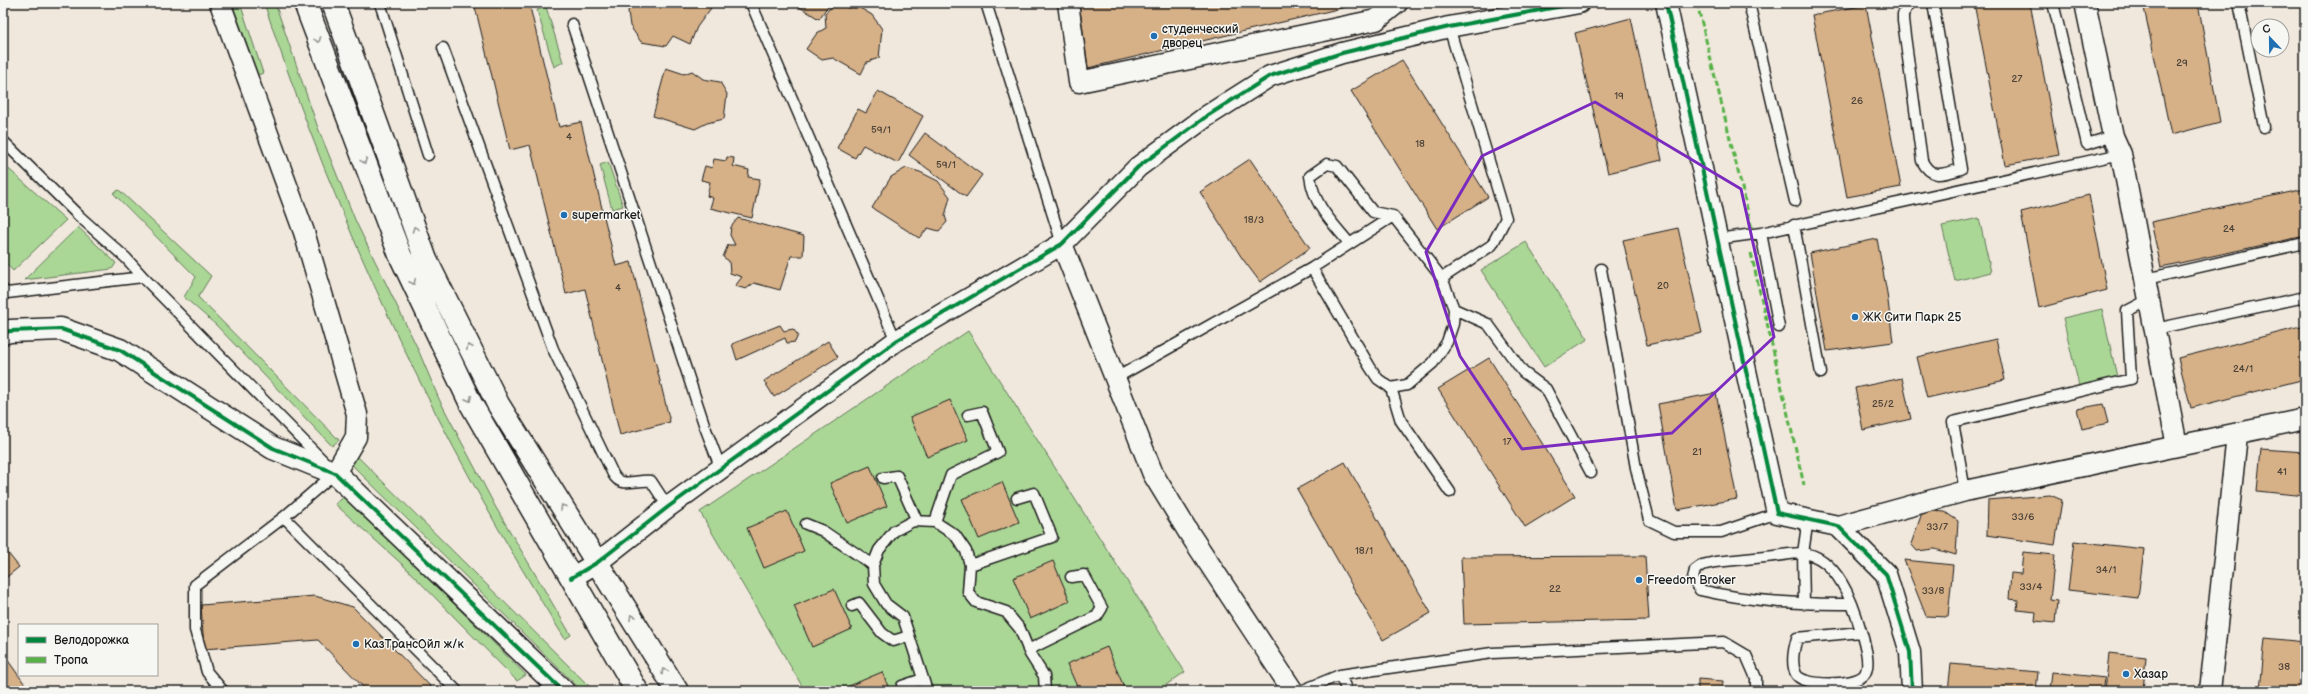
<svg xmlns="http://www.w3.org/2000/svg" width="2308" height="694" font-family="'Balsamiq Sans',sans-serif">
  <style>
    .green { fill: #aad796; stroke: #637a59 }
    .building { fill: #d6b087; stroke: #1c1c1c }
    .lines { fill: none; stroke-linecap: round; stroke-linejoin: round }
    .service-casing { stroke: #1c1c1c; stroke-width: 13 }
    .minor-casing { stroke: #1c1c1c; stroke-width: 23 }
    .tertiary-casing { stroke: #1c1c1c; stroke-width: 25 }
    .secondary-casing { stroke: #1c1c1c; stroke-width: 25 }
    .service { stroke: #f6f6f2; stroke-width: 10 }
    .minor { stroke: #f6f6f2; stroke-width: 20 }
    .tertiary { stroke: #f6f6f2; stroke-width: 22 }
    .secondary { stroke: #f6f6f2; stroke-width: 22 }
    .quiet { stroke: #55b145; stroke-width: 3; stroke-dasharray: 6 3; stroke-linecap: butt }
    .cycleway-casing { stroke: #f6f6f2; stroke-width: 6 }
    .cycleway { stroke: #00873e; stroke-width: 4 }
    .oneway { stroke: #949492 }
    .marked { fill: none; stroke: #7b2cbf; stroke-width: 3; stroke-linejoin: round }
    .poi-dot { fill: #1f6fb2; stroke: #f6f6f2; stroke-width: 1.5 }
    .labels { text-anchor: middle; dominant-baseline: central; stroke-width: 3; stroke-linejoin: round; paint-order: stroke }
    .number-label { font-size: 10px; fill: #4a4137 }
    .poi-label { font-size: 12px; fill: #1c1c1c; stroke: #f6f6f2; text-anchor: start }
  </style>
  <rect width="100%" height="100%" fill="#f0e8dd"/>
  <filter id="ink" filterUnits="userSpaceOnUse"><feTurbulence type="fractalNoise" baseFrequency=".025" numOctaves="2"/><feDisplacementMap in="SourceGraphic" scale="8" xChannelSelector="R" yChannelSelector="G"/><feConvolveMatrix kernelMatrix="1 2 1 2 8 2 1 2 1" color-interpolation-filters="sRGB"/></filter>
  <g filter="url(#ink)">
    <!-- green -->
    <path class="green" d="M232,3H240L263,73L258,75Z
      M264,3H275L318,128L356,222L417,347L439,399L495,506L571,635L565,639C439,441 338,226 264,3Z
      M546,7L563,62L554,67L537,10Z
      M608,162L623,206L612,209L600,165Z
      M3,164L66,220L13,271L3,260Z
      M119,190L211,276L198,297L339,440L332,446L216,325L184,297L196,277L113,193Z
      M1979,218L1991,272L1955,281L1942,226Z
      M78,227L116,263L112,269L24,280Z
      M1526,242L1588,339L1544,367L1481,270Z
      M2102,309L2117,377L2079,386L2063,318Z
      M968,331L1185,672L1157,691H805L700,512Z
      M354,453L591,688L588,691H582L348,461Z
      M345,496L526,675L517,681L404,566L335,504Z"/>
    <!-- building -->
    <path class="building" d="M474,3H529L559,127L581,122L616,266L631,262L670,422L620,435L585,289L566,294L530,145L510,150Z
      M631,3H699L711,8L697,27L690,44L673,36L666,46L641,42L630,26L628,11Z
      M793,3H830L819,19Z
      M836,3H841L848,8L855,5L872,15L882,29L879,58L867,62L861,74L833,58L822,60L806,49L817,33L826,28L825,13Z
      M1079,3H1363L1088,68Z
      M1974,3H2030L2059,155L2005,165Z
      M2143,3H2198L2220,122L2171,135Z
      M1866,5L1901,187L1847,197L1812,15Z
      M1631,18L1662,160L1608,173L1575,33Z
      M1402,60L1488,197L1437,229L1351,91Z
      M666,68L684,74L692,71L703,79L720,82L727,94L724,119L707,123L695,129L653,116Z
      M878,91L923,116L898,163L863,145L855,158L837,148L858,109L866,113Z
      M925,133L982,175L966,197L909,155Z
      M727,157L734,158L733,166L749,170L748,177L760,179L752,218L710,208L713,198L707,196L710,182L701,180L705,166L712,168L714,159L726,161Z
      M1250,159L1310,248L1260,282L1242,258L1200,192Z
      M906,168L920,172L938,181L950,197L945,216L947,222L939,231L928,228L919,238L872,208L891,177Z
      M2305,189V236L2161,267L2151,222Z
      M2089,195L2107,290L2039,308L2021,212Z
      M738,218L804,236L803,256H791L780,290L754,283L746,289L735,286L742,277L730,273L729,261L723,257L728,245H735L730,235L731,227Z
      M1678,228L1702,333L1647,345L1623,240Z
      M1877,239L1887,293L1893,342L1827,351L1810,253Z
      M780,325L784,331L793,329L798,335L795,342L787,343L785,338L737,360L732,344Z
      M2305,326V379L2191,408L2178,358Z
      M1996,339L2005,380L1927,398L1917,357Z
      M828,341L838,357L774,397L764,381Z
      M1489,358L1575,496L1525,527L1438,389Z
      M1902,378L1911,419L1863,430L1855,388Z
      M1716,393L1737,499L1677,510L1658,404Z
      M950,400L968,440L927,457L910,417Z
      M2103,404L2108,423L2082,429L2077,409Z
      M2261,449L2305,452V496L2257,491Z
      M1345,462L1431,613L1383,640L1297,489Z
      M870,466L887,506L847,523L830,483Z
      M1002,482L1019,522L979,539L962,499Z
      M2050,495L2062,500L2055,545L1987,535L1988,500Z
      M787,511L804,551L764,568L747,528Z
      M1931,511L1945,512L1958,521L1956,555L1935,549L1917,551L1911,544L1922,513Z
      M2074,541L2144,549L2138,598L2068,590Z
      M3,547L19,567L3,580Z
      M2023,552L2055,555L2050,600L2057,601L2055,623L2035,621L2036,612L2017,610L2018,600L2009,599L2011,573L2021,574Z
      M1645,556L1649,620L1464,624L1461,557Z
      M1904,560L1953,565L1948,617L1926,616Z
      M1053,561L1070,601L1030,619L1013,578Z
      M834,589L852,629L812,647L794,606Z
      M315,596L353,607L435,691H367L318,640L204,649L201,605Z
      M2265,638L2305,642V691H2260Z
      M1107,647L1124,687L1115,691H1079L1067,664Z
      M2109,653L2146,657L2143,691H2105Z
      M4,655L29,690L28,691H3Z
      M1951,664L2038,672L2036,691H1948Z
      M882,672L890,691H843L842,689Z
      M2052,672L2105,678L2103,691H2050Z
      M1698,679L1723,681L1722,691H1698Z"/>
    <g class="lines">
      <defs>
        <path id="service" d="M380,3L428,155
          M751,3L896,341
          M986,3L1062,244
          M1749,3L1795,201
          M1910,3L1903,14V21L1922,161C1932,180 1943,174 1961,169L1933,3
          M2053,3L2087,144L2113,136
          M2239,3L2264,127
          M572,24L705,427L721,469
          M443,48L553,349L613,474C621,489 636,479 651,481L668,507
          M3,141L79,216L126,258L143,277
          M1794,225L1821,373
          M1761,233L1779,327
          M1717,239L1761,233L2121,154
          M1349,243C1331,221 1314,206 1310,176L1327,164L1337,166L1373,212L1393,216L1442,278L1454,309L1453,324L1447,342L1433,363L1407,385L1391,388
          M1312,268L1370,367L1378,379L1391,388L1401,421L1450,492
          M1601,269L1636,468L1649,520L1674,532H1721L1777,513
          M1442,278L1492,245L1506,218L1449,27
          M2146,279L2305,243
          M3,290L7,293L143,277L335,473L284,517L195,585V630L207,672L223,691
          M1454,309L1488,324L1523,372L1546,389L1591,473
          M2155,329L2305,297
          M1114,379L1312,268L1393,216
          M883,478L897,476L917,521
          M1965,491L1953,422L2131,379L2127,311L2150,299
          M284,517L457,691
          M935,522L951,475L998,452L982,412L968,415
          M806,524L823,531L873,565
          M970,565L1052,537L1034,493L1017,498
          M1804,604L1803,553L1808,519
          M1852,604C1798,604 1752,602 1700,590L1693,579L1695,570L1702,565L1715,562C1735,560 1755,558 1775,556C1784,555 1793,553 1802,553C1837,556 1853,603 1861,631C1864,642 1872,665 1864,675C1854,686 1803,687 1796,674C1791,664 1794,648 1797,638L1861,632
          M852,606L859,603L882,633L893,641L909,636
          M1028,650L1097,616L1102,608L1084,575L1071,577
          M1340,675L1347,691
          M902,686L923,679
          M927,691L903,617L886,604L874,584L873,565L879,550L894,531L913,521L935,522L955,535L966,551L970,565L968,592L976,602L1006,612L1020,629L1030,654L1044,676L1045,691
          M1301,691L1340,675L1492,653L1724,642L1746,655L1756,678V691"/>
        <path id="minor" d="M220,3L304,232L357,414L356,437L335,473
          M1068,3L1079,82L1376,20L1397,3
          M1666,3L1777,513L1838,526L1886,574L1910,652L1912,691
          M2085,3L2113,136L2121,154L2124,169L2177,446
          M1062,244L1153,474L1189,533L1293,691
          M1838,526L1965,491L2305,419
          M571,578L598,562L668,507L896,341L1062,244L1138,167L1207,116L1270,76L1342,53L1449,27L1579,3
          M2210,691L2237,435"/>
        <path id="tertiary" d="M3,333L10,331L61,329L120,350L273,448L335,473L563,691"/>
        <path id="secondary" d="M305,3L400,255L471,404L637,691
          M333,3L426,260L498,404L677,691"/>
      </defs>
      <!-- service casing -->
      <use href="#service" class="service-casing"/>
      <!-- minor casing -->
      <use href="#minor" class="minor-casing"/>
      <!-- tertiary casing -->
      <use href="#tertiary" class="tertiary-casing"/>
      <!-- secondary casing -->
      <use href="#secondary" class="secondary-casing"/>
      <!-- service -->
      <use href="#service" class="service"/>
      <!-- minor -->
      <use href="#minor" class="minor"/>
      <!-- tertiary -->
      <use href="#tertiary" class="tertiary"/>
      <!-- secondary -->
      <use href="#secondary" class="secondary"/>
      <!-- quiet -->
      <path class="quiet" d="M1697,3L1752,229
        M1751,253L1804,485"/>
      <defs>
        <path id="cycleway" d="M1666,3L1777,513L1838,526L1886,574L1910,652L1912,691
          M3,333L10,331L61,329L120,350L273,448L335,473L563,691
          M571,578L598,562L668,507L896,341L1062,244L1138,167L1207,116L1270,76L1342,53L1449,27L1579,3"/>
      </defs>
      <!-- cycleway casing -->
      <use href="#cycleway" class="cycleway-casing"/>
      <!-- cycleway -->
      <use href="#cycleway" class="cycleway"/>
    </g>
    <!-- one-way arrows -->
    <defs><path id="oneway-chevron" d="M-2-3.5L2.5 0L-2 3.5" fill="none" stroke-width="1.6" stroke-linecap="round" stroke-linejoin="round"/></defs>
    <g class="oneway">
      <use href="#oneway-chevron" transform="translate(318 40) rotate(70)"/>
      <use href="#oneway-chevron" transform="translate(364 161) rotate(69)"/>
      <use href="#oneway-chevron" transform="translate(415 229) rotate(-110)"/>
      <use href="#oneway-chevron" transform="translate(413 282) rotate(64)"/>
      <use href="#oneway-chevron" transform="translate(469 347) rotate(-116)"/>
      <use href="#oneway-chevron" transform="translate(469 399) rotate(64)"/>
      <use href="#oneway-chevron" transform="translate(563 507) rotate(-122)"/>
      <use href="#oneway-chevron" transform="translate(632 617) rotate(-121)"/>
      <use href="#oneway-chevron" transform="translate(664 671) rotate(-122)"/>
    </g>
  </g>
  <!-- marked area -->
  <path class="marked" d="M1595,102L1741,189L1774,337L1672,433L1522,449L1460,356L1426,252L1482,156Z"/>
  <!-- markers -->
  <g class="poi-dot">
    <circle cx="1154" cy="36" r="4"/>
    <circle cx="564" cy="215" r="4"/>
    <circle cx="1855" cy="317" r="4"/>
    <circle cx="1639" cy="580" r="4"/>
    <circle cx="356" cy="644" r="4"/>
    <circle cx="2126" cy="674" r="4"/>
  </g>
  <g class="labels">
    <!-- number labels -->
    <g class="number-label">
      <text x="2182" y="63">29</text>
      <text x="2017" y="79">27</text>
      <text x="1619" y="96">19</text>
      <text x="1857" y="101">26</text>
      <text x="881" y="130">59/1</text>
      <text x="569" y="137">4</text>
      <text x="1420" y="144">18</text>
      <text x="946" y="165">59/1</text>
      <text x="1254" y="220">18/3</text>
      <text x="2229" y="229">24</text>
      <text x="1663" y="286">20</text>
      <text x="618" y="288">4</text>
      <text x="2243" y="369">24/1</text>
      <text x="1883" y="404">25/2</text>
      <text x="1507" y="442">17</text>
      <text x="1697" y="452">21</text>
      <text x="2282" y="472">41</text>
      <text x="2023" y="517">33/6</text>
      <text x="1937" y="527">33/7</text>
      <text x="1364" y="551">18/1</text>
      <text x="2106" y="570">34/1</text>
      <text x="2031" y="587">33/4</text>
      <text x="1555" y="589">22</text>
      <text x="1933" y="591">33/8</text>
      <text x="2284" y="667">38</text>
    </g>
    <!-- poi labels -->
    <g class="poi-label">
      <text x="1162" y="29">студенческий<tspan x="1162" dy="14">дворец</tspan></text>
      <text x="572" y="215">supermarket</text>
      <text x="1863" y="317">ЖК Сити Парк 25</text>
      <text x="1647" y="580">Freedom Broker</text>
      <text x="364" y="644">КазТрансОйл ж/к</text>
      <text x="2134" y="674">Хазар</text>
    </g>
  </g>
  <!-- margin -->
  <rect width="2308" height="694" fill="none" stroke="#f6f6f2" stroke-width="16"/>
  <rect x="8" y="8" width="2292" height="678" fill="none" stroke="#1c1c1c" stroke-width="1.5" filter="url(#ink)"/>
  <!-- legend -->
  <rect x="18" y="624" width="140" height="52" fill="#f6f6f2" stroke="#9f9f9c"/>
  <rect x="26" y="637" width="20" height="6" fill="#00873e" stroke="#9f9f9c"/>
  <text x="54" y="644" font-size="12" fill="#1c1c1c">Велодорожка</text>
  <rect x="26" y="657" width="20" height="6" fill="#55b145" stroke="#9f9f9c"/>
  <text x="54" y="664" font-size="12" fill="#1c1c1c">Тропа</text>
  <!-- north arrow -->
  <g transform="translate(2270 38) rotate(338)"><circle r="19" fill="#f6f6f2" stroke="#9f9f9c"/>
  <path d="M0-3L7 15L0 10L-7 15Z" fill="#1f6fb2"/>
  <text y="-6" font-size="11" font-weight="bold" text-anchor="middle" fill="#1c1c1c">С</text>
  </g>
</svg>
